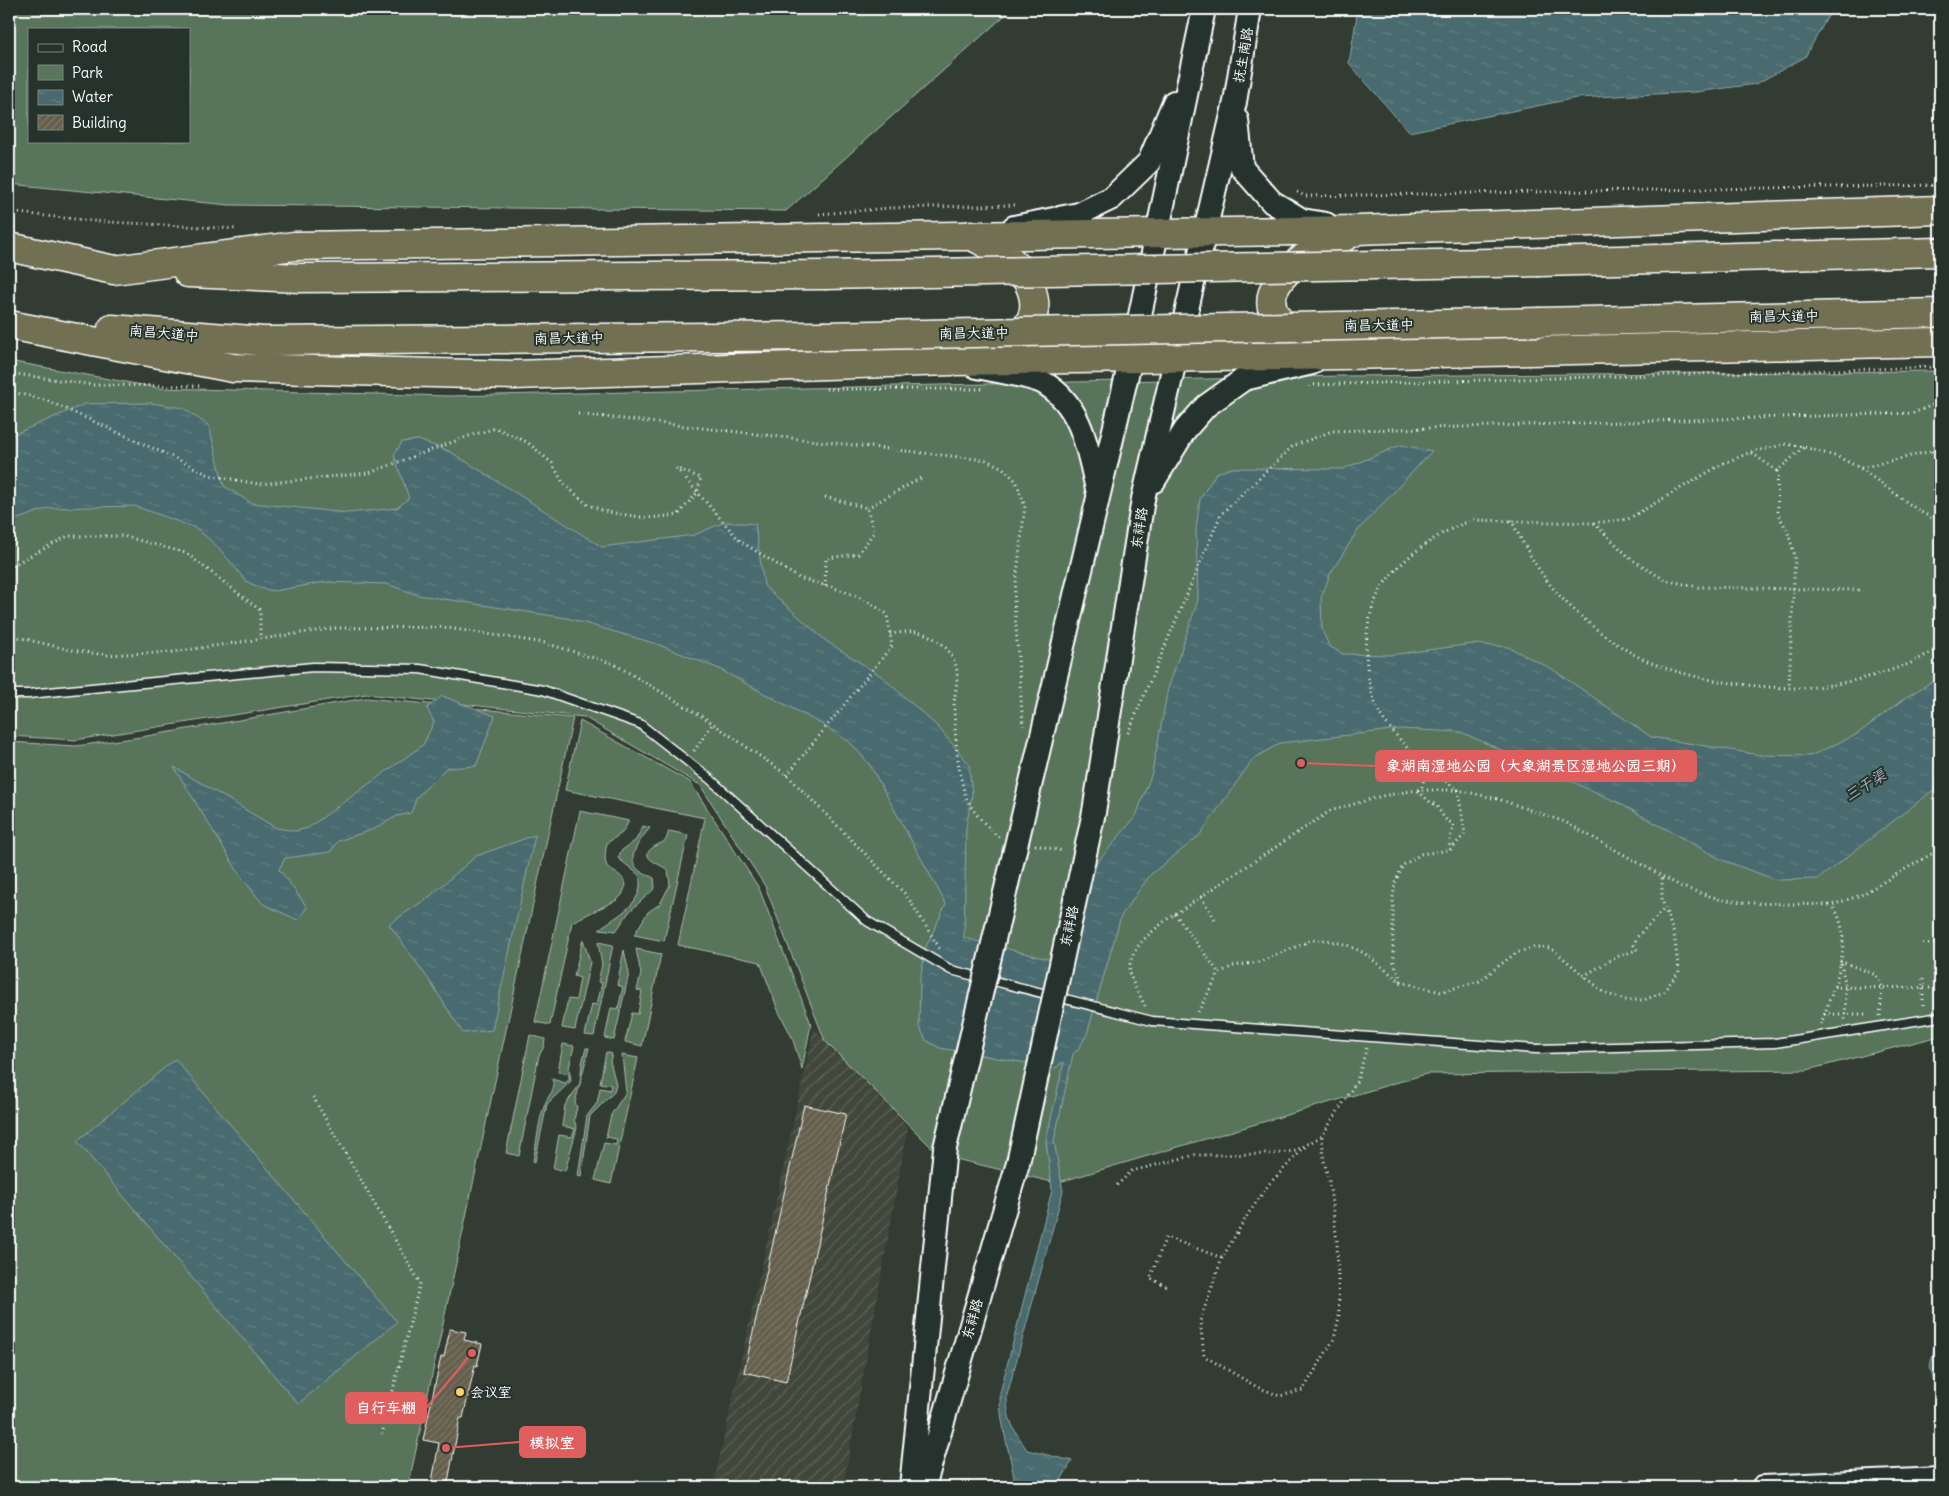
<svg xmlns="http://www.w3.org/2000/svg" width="1949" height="1496" font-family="Delius,'LXGW WenKai TC',sans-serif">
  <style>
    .industrial { fill: url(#industrial-furrows) }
    .green { fill: #59755c; stroke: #acbaae; fill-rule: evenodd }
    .water { fill: url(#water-ripples); stroke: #91a6a8 }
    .building { fill: url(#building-hatch); stroke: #fff }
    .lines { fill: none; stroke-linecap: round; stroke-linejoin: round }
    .lane-casing { stroke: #fff; stroke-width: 11 }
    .secondary-casing { stroke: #fff; stroke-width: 26 }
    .highway-casing { stroke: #fff; stroke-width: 31 }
    .path { stroke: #fff; stroke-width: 3; stroke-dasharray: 1 4; stroke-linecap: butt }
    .lane { stroke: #26332d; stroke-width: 8 }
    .secondary { stroke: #26332d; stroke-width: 22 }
    .highway { stroke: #716f52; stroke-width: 28 }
    .secondary-bridge-casing { stroke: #fff; stroke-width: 26; stroke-linecap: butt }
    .highway-bridge-casing { stroke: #fff; stroke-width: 31; stroke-linecap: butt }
    .secondary-bridge { stroke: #26332d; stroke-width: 22 }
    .highway-bridge { stroke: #716f52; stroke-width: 28 }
    .poi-dot { fill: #ffd166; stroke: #26332d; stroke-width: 2 }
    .labels { text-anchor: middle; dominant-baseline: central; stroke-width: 4; stroke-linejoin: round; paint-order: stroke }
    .street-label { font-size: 14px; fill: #fff; stroke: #26332d }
    .poi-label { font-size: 14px; fill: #fff; stroke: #26332d; text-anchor: start }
    .water-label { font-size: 15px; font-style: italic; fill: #adbcbe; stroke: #26332d }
    .leader { fill: none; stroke: #e05e5e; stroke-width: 2 }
    .callout-dot { fill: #e05e5e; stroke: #26332d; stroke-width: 2 }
    .callout { fill: #e05e5e; stroke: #e05e5e; stroke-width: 2 }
    .callout-label { font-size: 15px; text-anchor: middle; font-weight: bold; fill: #fff }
  </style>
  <defs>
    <pattern id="industrial-furrows" width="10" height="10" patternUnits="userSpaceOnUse" patternTransform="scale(1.25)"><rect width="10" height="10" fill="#41463a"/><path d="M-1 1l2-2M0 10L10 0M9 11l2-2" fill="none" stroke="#5e6258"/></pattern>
    <pattern id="water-ripples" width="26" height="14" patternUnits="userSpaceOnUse" patternTransform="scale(1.25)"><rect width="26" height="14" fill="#486a6e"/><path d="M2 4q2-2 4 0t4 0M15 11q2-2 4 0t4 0" fill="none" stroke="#638084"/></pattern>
    <pattern id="building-hatch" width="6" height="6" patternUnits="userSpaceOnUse" patternTransform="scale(1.25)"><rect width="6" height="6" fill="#645e4c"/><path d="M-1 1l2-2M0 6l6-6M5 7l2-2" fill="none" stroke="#7b7667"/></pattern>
  </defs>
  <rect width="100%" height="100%" fill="#323c33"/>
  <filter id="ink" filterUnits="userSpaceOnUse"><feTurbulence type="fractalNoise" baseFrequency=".02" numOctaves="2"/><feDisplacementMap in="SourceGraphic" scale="10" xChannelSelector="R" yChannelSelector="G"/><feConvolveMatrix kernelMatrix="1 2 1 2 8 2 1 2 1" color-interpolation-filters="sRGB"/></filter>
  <g filter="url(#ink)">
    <!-- industrial -->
    <path class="industrial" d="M814,1028L908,1127L844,1482L839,1487H713Z"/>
    <!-- green -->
    <path class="green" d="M9,9H1012L786,211L229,205L9,184ZM29,29H189V141H29Z
      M9,361L159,388L449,396L1342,376L1940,371V1036L1807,1070L1426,1074L1056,1183L939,1155L825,1041L765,886L700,785L584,717L366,694L75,740L9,736Z
      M366,698L573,718L408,1487H9V742L76,746L141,737Z
      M580,721L690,782L759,888L811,1024L802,1069L792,1037L778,1010L760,962L678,945L705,818L565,790Z
      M580,811L629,821L622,833L607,843C599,880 619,864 626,885L622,895L617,900L572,922L550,1025L535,1022Z
      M643,826L650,828C641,839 621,861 643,873C646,875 651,876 654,878L655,888L629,912L616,931L599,929C618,915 646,903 639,875L618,858L621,851L636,840Z
      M669,831L688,835L664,941L634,935L648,912L660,904L670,885L668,870C662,865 639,858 651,849C655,845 661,844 666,840Z
      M583,939L590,962L575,1030L562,1028L568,999L576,1000L580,978L574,976Z
      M598,942L613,945L594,1036L585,1035L592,1004L597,1005L602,983L598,982L602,965Z
      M636,949L661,954L642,1046L625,1042L632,1013L638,1014L642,991L637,990L641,974Z
      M624,950L629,973L614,1040L605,1038L611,1008L618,1009L623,987L617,985Z
      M530,1035L545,1039L544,1047L539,1055L519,1156L506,1153Z
      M563,1044L574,1046L569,1068L571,1081L547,1104L535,1162L533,1161C537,1143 538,1121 545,1104C548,1094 557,1091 552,1079L565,1083L569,1080V1074L558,1072Z
      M586,1048H589L575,1103L577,1107L574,1120L577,1128L565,1171L553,1168L559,1135L572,1137L575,1129L562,1126L565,1105L580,1084L582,1063Z
      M606,1052L612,1054L610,1061L616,1084L614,1092L590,1116L581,1177L578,1176L587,1116L597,1103L600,1088L610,1090L611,1085L600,1083Z
      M622,1055L638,1058L611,1184L595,1180L604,1143L616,1145L617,1139L606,1137L611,1115L626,1092Z"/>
    <!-- water -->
    <path class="water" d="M1358,9H1832L1805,57L1756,84L1696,92L1576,98L1409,132L1349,63Z
      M151,403L183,408L209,426L224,486L251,503L348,513L397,508L409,498L394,455L402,442L418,440L449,451L602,547L694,535L725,522L755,524L764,586L826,641L881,676L938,727L969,764L972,795L966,827L964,938L1068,964L1096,864L1136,816L1152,773L1168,689L1198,600L1196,529L1200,499L1216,473L1232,468L1343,469L1401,445L1432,451L1358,530L1330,574L1321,598L1322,630L1329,646L1343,654L1390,655L1473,644L1508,647L1552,669L1651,737L1760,755L1810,756L1856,735L1905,698L1940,677V785L1818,879L1777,880L1722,860L1615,801L1461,732L1400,729L1280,743L1253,759L1199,836L1150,875L1121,916L1087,1034L1079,1048L1073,1054L1054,1141L1063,1191L1007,1395C1006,1419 1014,1430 1027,1450L1072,1461L1057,1487H1015C1012,1455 999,1426 1000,1393L1052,1190L1046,1140L1064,1062L1055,1068L940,1048L926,1040L919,1026L920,980L926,947L946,904L870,765L850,742L823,725L717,668L657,644L567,618L418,595L387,584L325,582L274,591L260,588L246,581L218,547L196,528L135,506L49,508L9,522L10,436L85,404Z
      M442,696L495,716L476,766L446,768L417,797L411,813L397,816L374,829L338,841L330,852L285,858L279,869L307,907L298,920L263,904L240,875L174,767L276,828L296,831L308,828L423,745L434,722L427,708Z
      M535,835L492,1030L463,1033L429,980L389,924L429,897L476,856Z
      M175,1059L397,1322L298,1404L77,1141Z
      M1940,1320V1406L1930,1367Z"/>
    <!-- building -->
    <path class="building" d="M804,1105L846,1114L786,1382L744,1372Z
      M450,1329L466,1332L464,1340L482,1344L477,1366L475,1365L463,1418H460L447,1487H431L439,1443L423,1440L441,1357H444Z"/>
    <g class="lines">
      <defs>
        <path id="lane" d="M9,694H28L313,667L420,669L543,690L640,724L710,779L867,921L951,970L1152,1021L1536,1049L1775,1043L1940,1017"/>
        <path id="secondary" d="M1237,120L1242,168L1272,202L1302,220L1326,224
          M1014,227L1079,214L1112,198L1149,162L1174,102
          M977,367C992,370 1034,377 1044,383C1083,406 1088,452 1098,493
          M1154,481L1185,430L1206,406L1244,379L1312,363
          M1027,799L1131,358L1204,9
          M1094,812L1143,499L1235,102L1250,9
          M911,1487L945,1148
          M924,1487L1018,1163
          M1763,1487L1940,1479"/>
        <path id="highway" d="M971,235C983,242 998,249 1008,258C1038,283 1049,324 1005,341
          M9,247L114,270L294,246L1357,230L1940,210
          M1540,262L1940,252
          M188,273L300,278L824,275
          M1540,322L1940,313
          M9,325L233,368L514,375L952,361L1344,355L1940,342
          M112,329L264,341L823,336
          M1302,339C1294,336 1288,328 1281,322C1260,302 1277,279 1295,264C1308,253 1338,240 1354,232"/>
      </defs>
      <!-- lane casing -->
      <use href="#lane" class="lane-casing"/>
      <!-- secondary casing -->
      <use href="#secondary" class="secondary-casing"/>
      <!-- highway casing -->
      <use href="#highway" class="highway-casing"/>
      <!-- path -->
      <path class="path" d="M1297,192L1305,196L1940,185
        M9,212L92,221L238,229
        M819,214L889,208L1018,205
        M9,373L93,385L200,386
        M1309,385L1940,367
        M826,389H982
        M9,391L48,401L177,459L209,475L258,484L369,473L469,436L496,428L527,442L552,463L563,483L588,505L608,512L647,518L678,515L697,493L701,478L676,468L740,541L799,578L844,591L867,601L887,614L892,646L787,775
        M578,414L986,460L1003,468L1016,481L1025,506L1014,599L1023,726
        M1932,451L1940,464
        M1752,453L1777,471L1804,447
        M1861,468L1940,449
        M1777,471L1778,514L1787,530L1795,556L1789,687
        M825,497L867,508L874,532L858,554L826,558L825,586
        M867,508L921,478
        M1511,520C1525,547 1539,574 1560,596C1580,617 1603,636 1628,651C1672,678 1748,688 1800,688C1831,687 1870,678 1900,667C1914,663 1927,654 1940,647
        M1594,523L1631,559L1665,580L1698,587L1859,590
        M9,569L17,563L68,536H123L186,553L260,610V639
        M890,634C898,633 909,631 917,632C937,636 955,651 957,672C958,683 954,695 954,707C955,733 957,768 965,794C970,810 985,824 997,836L1000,837
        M9,635L66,649L105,655L173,652L336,628L442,627L545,643L614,664L705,718L787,775L907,896L940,949
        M1128,733L1221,514L1293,446L1332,431L1913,413L1940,402
        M694,751L713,723
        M1418,790L1422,787C1423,783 1424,779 1424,775C1423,760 1389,731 1380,714C1361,676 1360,615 1387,580C1407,554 1443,529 1474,520L1594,523L1628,519L1722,464L1751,452L1787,444L1804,447L1838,457L1860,468L1919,511L1940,522
        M1418,791L1430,802L1436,805L1445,819L1453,824C1453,833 1448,840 1450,850
        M1035,845L1063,851
        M1201,897L1216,921
        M1175,914L1219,973
        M1923,944H1940
        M1840,961L1876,975L1882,987L1880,1016
        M1841,964L1846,987L1845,1020
        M1586,978L1587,974L1616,957L1637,950L1634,945L1637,937L1664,909
        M1923,979V1009
        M1401,981L1394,962L1393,944V898L1395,883L1403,865L1421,854L1450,850L1465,834L1458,790L1421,764
        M1834,987L1940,988
        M1145,1006C1141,997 1132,984 1130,973C1127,949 1150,934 1166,920L1330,811L1382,796L1417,790H1458L1498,799L1565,822L1682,887L1719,899L1750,903L1832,905L1861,895L1940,849
        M1198,1012L1219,973L1233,966L1259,962L1312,940H1326L1347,945L1364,953L1401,982L1441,992L1479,981L1516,953L1535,947L1551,948L1605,993L1625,1000H1644L1663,992L1679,972L1674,934L1662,900V877
        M1824,1014H1869
        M1821,1024C1833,989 1857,939 1832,905
        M313,1097L420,1283L382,1434
        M1117,1185L1132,1171L1195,1155L1272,1154L1295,1151L1322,1136L1357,1081L1367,1047
        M1222,1258L1200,1321L1204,1356L1257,1387L1280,1396L1303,1390L1334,1339L1339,1317L1337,1241L1329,1181L1324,1161L1322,1136
        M1166,1286L1150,1278L1166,1237L1222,1258L1250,1211L1270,1183L1305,1147"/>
      <!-- lane -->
      <use href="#lane" class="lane"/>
      <!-- secondary -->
      <use href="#secondary" class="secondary"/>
      <!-- highway -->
      <use href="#highway" class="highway"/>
      <defs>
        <path id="secondary-bridge" d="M945,1148L1027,799
          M1018,1163L1094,812"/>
        <path id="highway-bridge" d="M824,275L1540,262
          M823,336L1540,322"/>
      </defs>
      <!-- secondary-bridge casing -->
      <use href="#secondary-bridge" class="secondary-bridge-casing"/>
      <!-- highway-bridge casing -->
      <use href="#highway-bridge" class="highway-bridge-casing"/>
      <!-- secondary-bridge -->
      <use href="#secondary-bridge" class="secondary-bridge"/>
      <!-- highway-bridge -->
      <use href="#highway-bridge" class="highway-bridge"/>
    </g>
  </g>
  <!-- markers -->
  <circle class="poi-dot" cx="460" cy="1392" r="5"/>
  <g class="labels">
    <!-- street labels -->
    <g class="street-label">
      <text transform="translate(1243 55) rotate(-80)">抚生南路</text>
      <text transform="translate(1784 316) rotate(-1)">南昌大道中</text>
      <text transform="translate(1379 325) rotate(-1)">南昌大道中</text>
      <text transform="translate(164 333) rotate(5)">南昌大道中</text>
      <text transform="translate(974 333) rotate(-1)">南昌大道中</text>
      <text transform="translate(569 338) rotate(-1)">南昌大道中</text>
      <text transform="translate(1139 528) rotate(-81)">东祥路</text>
      <text transform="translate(1069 926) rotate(-78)">东祥路</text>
      <text transform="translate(972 1319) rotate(-74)">东祥路</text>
    </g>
    <!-- poi labels -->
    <g class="poi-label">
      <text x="470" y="1392">会议室</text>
    </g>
    <!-- water labels -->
    <g class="water-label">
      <text transform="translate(1865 785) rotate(-32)">三干渠</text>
    </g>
  </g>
  <!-- callouts -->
  <path class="leader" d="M1301 763L1376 766M472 1353L426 1408M446 1448L520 1442"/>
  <g class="callout-dot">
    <circle cx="1301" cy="763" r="5"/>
    <circle cx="472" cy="1353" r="5"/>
    <circle cx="446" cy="1448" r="5"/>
  </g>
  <g class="callout">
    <rect x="1376" y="751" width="320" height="30" rx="5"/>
    <rect x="346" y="1393" width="80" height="30" rx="5"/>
    <rect x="520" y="1427" width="65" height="30" rx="5"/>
  </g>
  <g class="callout-label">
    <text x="1536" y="771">象湖南湿地公园（大象湖景区湿地公园三期）</text>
    <text x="386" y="1413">自行车棚</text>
    <text x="552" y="1448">模拟室</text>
  </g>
  <!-- margin -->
  <rect width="1949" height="1496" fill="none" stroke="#26332d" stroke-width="30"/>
  <rect x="15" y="15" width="1919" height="1466" fill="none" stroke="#fff" stroke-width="2" filter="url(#ink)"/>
  <!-- legend -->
  <rect x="28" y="28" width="162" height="115" fill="#26332d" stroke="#7d8581"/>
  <rect x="38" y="44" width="25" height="8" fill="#26332d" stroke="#7d8581"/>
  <text x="72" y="52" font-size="15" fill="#ffffff">Road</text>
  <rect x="38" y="65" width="25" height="15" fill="#59755c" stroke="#7d8581"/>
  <text x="72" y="78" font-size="15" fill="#ffffff">Park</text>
  <rect x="38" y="90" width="25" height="15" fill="url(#water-ripples)" stroke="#7d8581"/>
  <text x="72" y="102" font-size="15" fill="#ffffff">Water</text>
  <rect x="38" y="115" width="25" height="15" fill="url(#building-hatch)" stroke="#7d8581"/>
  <text x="72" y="128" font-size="15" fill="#ffffff">Building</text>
</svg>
